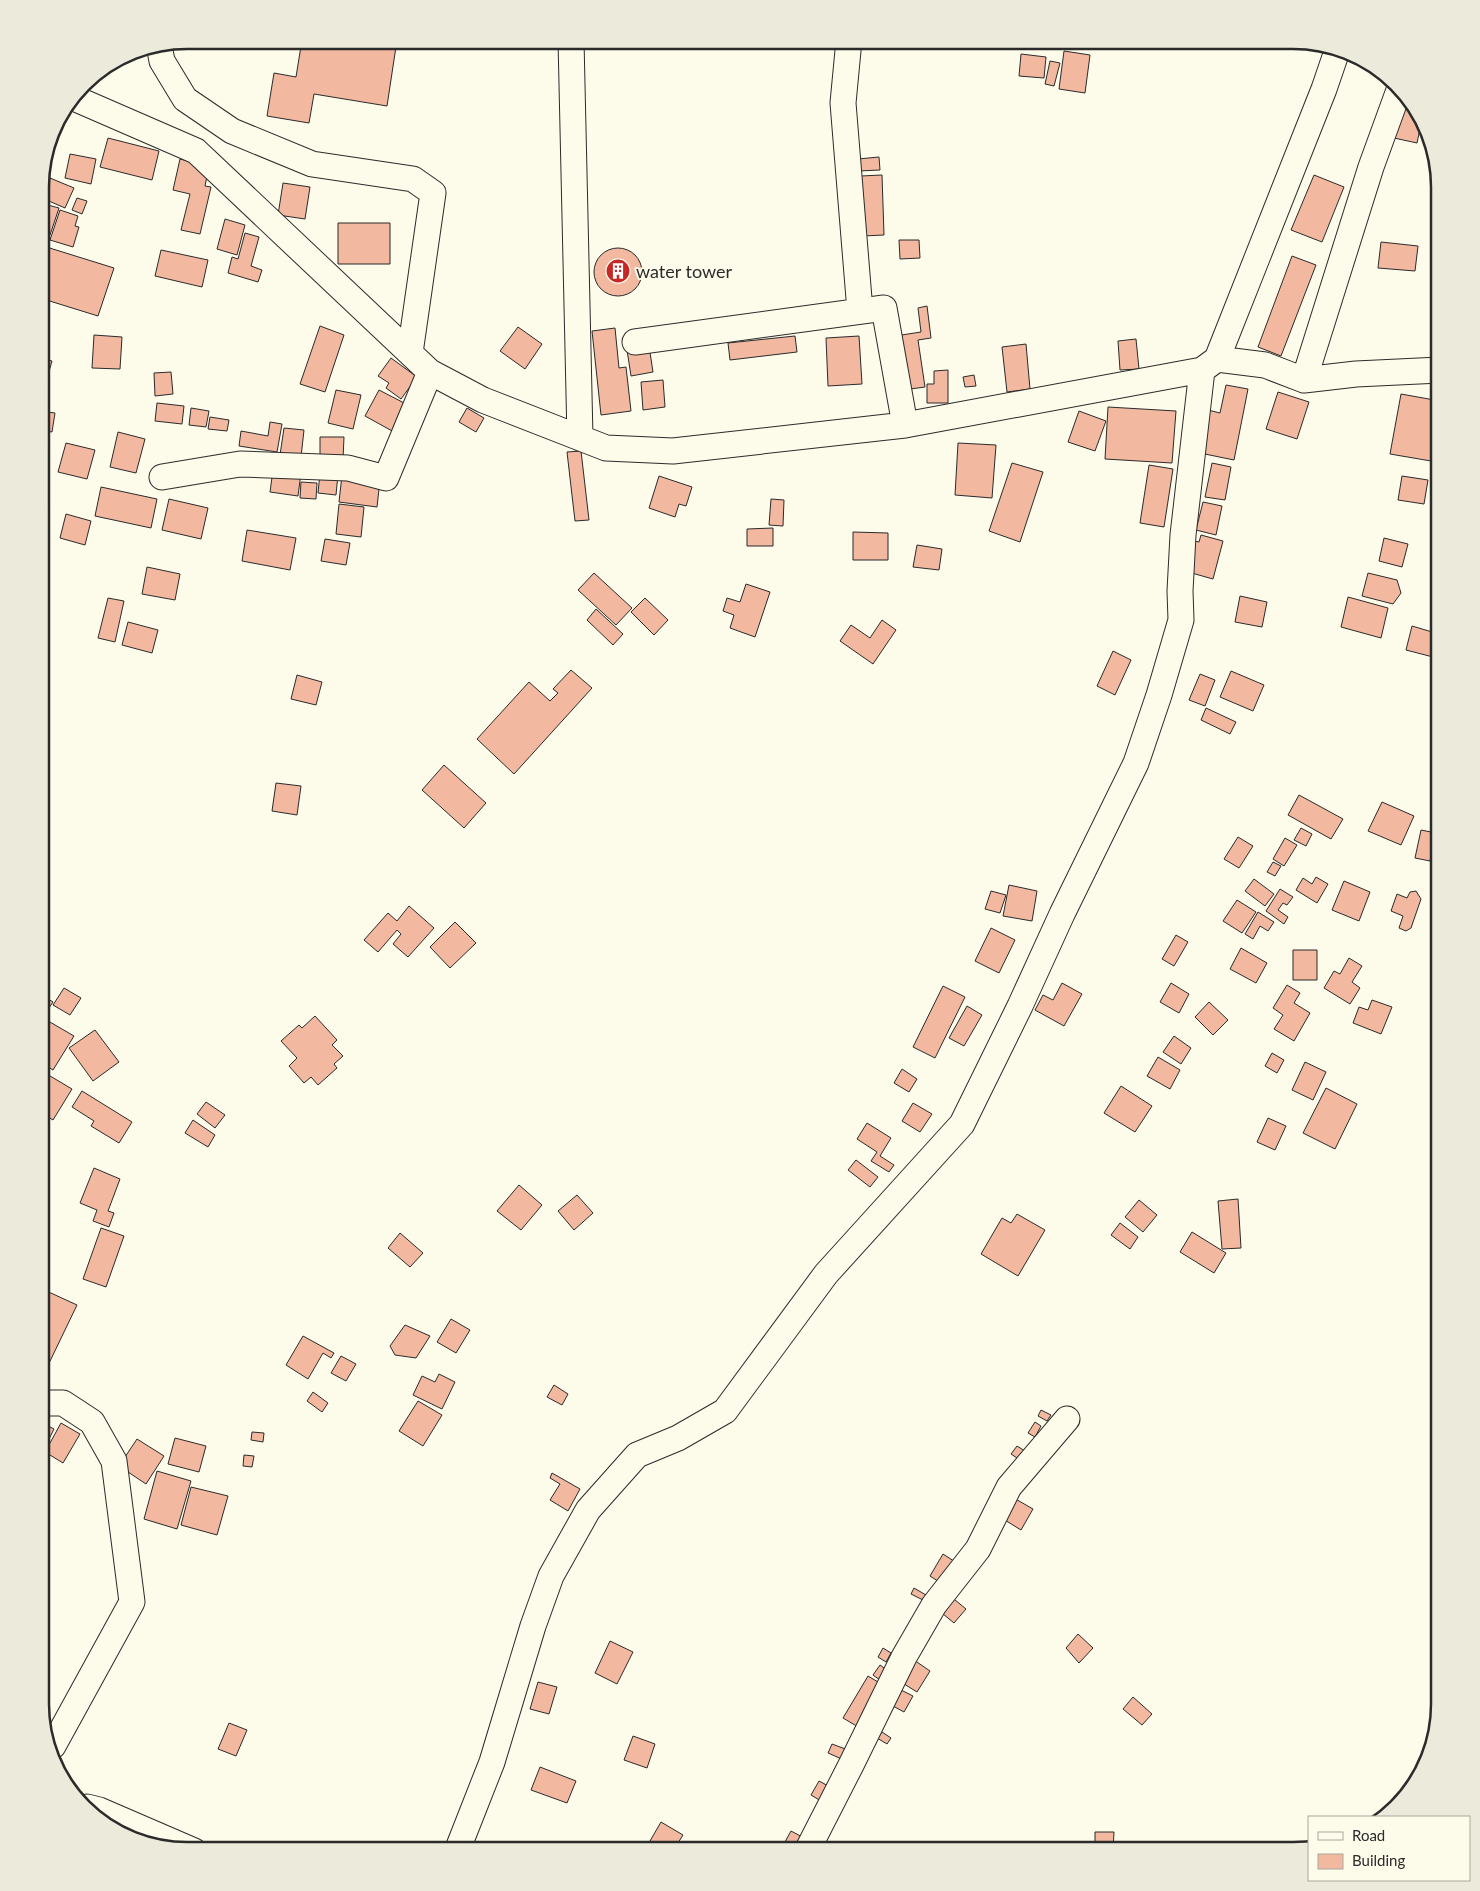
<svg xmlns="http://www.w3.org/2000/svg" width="1480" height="1891" font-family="Lato,sans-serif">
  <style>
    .building { fill: #f2b8a0; stroke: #2b2b2b }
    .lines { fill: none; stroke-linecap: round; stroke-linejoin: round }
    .minor-casing { stroke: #2b2b2b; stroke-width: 27 }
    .minor { stroke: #fdfbea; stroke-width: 25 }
    .labels { text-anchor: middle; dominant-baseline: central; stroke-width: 4; stroke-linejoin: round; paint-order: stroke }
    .poi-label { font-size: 18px; fill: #2b2b2b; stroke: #fdfbea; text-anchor: start }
    .rim { fill: none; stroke: #2b2b2b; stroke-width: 2.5 }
  </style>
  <rect width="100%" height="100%" fill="#fdfbea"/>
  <!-- building -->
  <path class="building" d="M302,40H397L387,106L314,94L309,123L267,116L274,73L296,77Z
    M1064,51L1090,55L1085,93L1059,89Z
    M1021,54L1046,57L1044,78L1019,76Z
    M1050,61L1060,63L1054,86L1045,84Z
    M1402,102L1415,106L1421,124L1417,143L1394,138Z
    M108,138L159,151L152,180L100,167Z
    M70,154L96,159L91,184L65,178Z
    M879,157L880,170L858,171V159Z
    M180,159L209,166L205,186L211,187L200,234L181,230L190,194L173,190Z
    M882,175L884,235L863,236L861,176Z
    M1314,175L1344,187L1322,242L1291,230Z
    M50,178L74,188L65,208L42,198Z
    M283,183L310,187L305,219L278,215Z
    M77,198L87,201L82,214L72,210Z
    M44,204L59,208L50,235L40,232V212Z
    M60,210L78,216L75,226L79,227L73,247L50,240Z
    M225,219L245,225L237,255L217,249Z
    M338,223H390V264H338Z
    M245,233L259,237L251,266L262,270L258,282L228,273L232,257L238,259Z
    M899,240H919L920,258L900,259Z
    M1381,242L1418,246L1415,271L1378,268Z
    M40,245L114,268L98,316L40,298Z
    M594 272a24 24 0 1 1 48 0a24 24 0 1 1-48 0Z
    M161,250L208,260L202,287L155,276Z
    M1292,256L1316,265L1281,356L1258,347Z
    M1433,279L1440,280V297L1432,292Z
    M927,306L931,338L918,340L925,387L903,390L895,336L921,332L918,308Z
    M320,326L344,335L325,392L300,384Z
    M518,327L542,344L525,369L500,351Z
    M615,328L619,368L626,367L631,411L601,415L592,331Z
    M94,335L122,337L120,369L92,368Z
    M795,336L797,352L730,360L728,343Z
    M859,336L862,384L828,386L826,338Z
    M1136,339L1139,369L1120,370L1118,341Z
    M1026,344L1030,389L1007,392L1002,347Z
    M649,346L653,372L631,376L627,350Z
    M40,358L52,361L46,382L40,381Z
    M391,358L417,377L401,399L386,388L389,383L378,376Z
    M948,370V403H927V384H934V371Z
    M171,372L173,394L155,396L154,373Z
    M974,375L976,386L965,387L963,377Z
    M663,380L665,407L643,410L641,382Z
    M1226,385L1248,389L1234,460L1200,453L1208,410L1220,413Z
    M336,390L361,395L353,429L328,423Z
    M379,390L408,405L394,432L365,416Z
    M1278,392L1309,402L1297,439L1266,429Z
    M1401,394L1440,401V411L1431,461L1390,454Z
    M157,403L184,406L182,424L155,421Z
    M1108,407L1176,411L1172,463L1105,459Z
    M191,408L209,411L206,427L189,425Z
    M467,408L484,418L476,432L459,422Z
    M40,411L55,413L52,432L40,430Z
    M1079,411L1106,421L1095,451L1068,442Z
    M210,417L229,420L227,431L208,429Z
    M270,422L282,424L277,452L239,446L241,431L268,436Z
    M284,428L304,430L301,457L280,455Z
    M118,432L145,439L136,473L110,467Z
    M320,437H344L343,459H320Z
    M66,443L95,450L87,479L58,472Z
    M958,443L996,445L992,498L955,495Z
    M40,448L48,450L43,471L40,470Z
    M581,451L589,520L575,521L567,452Z
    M1012,463L1043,472L1020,542L989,531Z
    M1212,463L1231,467L1225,500L1205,497Z
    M1149,465L1173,469L1164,527L1140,523Z
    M273,470L301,473L298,496L270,492Z
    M320,473L338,474L336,495L318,493Z
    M342,475L380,480L377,507L339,502Z
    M659,476L692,487L686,506L679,504L675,517L649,508Z
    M1402,476L1428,480L1424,504L1398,500Z
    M301,482L317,483L316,499L300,498Z
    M101,487L157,499L151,528L95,516Z
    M169,499L208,508L201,539L162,530Z
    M771,499L784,500L783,526L769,525Z
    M1203,502L1222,506L1216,535L1196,530Z
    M339,504L364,507L361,537L336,534Z
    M66,514L91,521L85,545L60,538Z
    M773,528V546H747V529Z
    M247,530L296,538L290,570L242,561Z
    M853,532L888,533V560H853Z
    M1201,535L1223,541L1213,579L1181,570L1190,540L1199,542Z
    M1384,538L1408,544L1402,567L1379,561Z
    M325,539L350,543L346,565L321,561Z
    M917,545L942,549L939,570L913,567Z
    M147,567L180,574L175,600L142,594Z
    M594,573L632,608L616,625L578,590Z
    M1368,573L1397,580L1401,593L1393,604L1362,596Z
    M746,584L770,592L755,637L730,628L734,615L723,611L727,598L740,602Z
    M1240,596L1267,602L1262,627L1235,622Z
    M1348,597L1388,608L1381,638L1341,627Z
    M108,598L124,601L115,642L98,638Z
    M645,598L668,620L654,635L631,612Z
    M596,609L623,634L613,645L587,620Z
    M882,620L896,630L873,664L840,641L851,625L870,638Z
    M128,622L158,630L152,653L122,645Z
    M1412,626L1439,634L1433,657L1406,650Z
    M1113,651L1131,660L1115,695L1097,686Z
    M571,670L592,688L514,774L477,739L529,682L550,701L558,693L553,689Z
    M1231,671L1264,685L1253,711L1220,697Z
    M1200,674L1215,680L1205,706L1189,700Z
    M297,675L322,682L316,705L291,699Z
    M1206,708L1236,722L1230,734L1201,720Z
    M444,765L486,803L464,828L422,790Z
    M276,783L301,786L297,815L272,811Z
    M1299,795L1343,819L1331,839L1288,815Z
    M1382,802L1414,816L1401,845L1368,831Z
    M1301,828L1312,834L1306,846L1294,840Z
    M1421,830L1436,833L1430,861L1415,858Z
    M1238,837L1253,846L1239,868L1224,859Z
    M1285,838L1297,845L1284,866L1273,859Z
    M1273,862L1281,866L1275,876L1267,872Z
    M1316,877L1328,884L1317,903L1296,890L1303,878L1312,884Z
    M1254,879L1274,894L1265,906L1245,891Z
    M1344,881L1370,892L1359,921L1332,910Z
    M1009,885L1037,891L1032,921L1003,916Z
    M1280,889L1293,897L1287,905L1283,903L1278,910L1288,917L1284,924L1266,911Z
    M991,891L1006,895L1000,913L985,909Z
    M1416,891L1421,899L1411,928L1406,931L1399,928L1403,916L1391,911L1397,894L1407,898L1410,892Z
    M1237,900L1256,912L1242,933L1223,921Z
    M409,906L434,928L408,957L393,944L401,934L397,930L378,952L364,940L388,913L397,921Z
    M1258,912L1274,922L1268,931L1260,926L1253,939L1245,934Z
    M455,922L476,943L450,968L430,947Z
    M991,928L1015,940L999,973L975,961Z
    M1176,935L1188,942L1174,966L1162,959Z
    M1241,948L1267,963L1256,983L1230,969Z
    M1293,950H1317V980H1293Z
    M1349,958L1362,966L1352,982L1360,988L1350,1004L1324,988L1334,971L1340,974Z
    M1062,983L1082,994L1064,1026L1035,1010L1043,995L1053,1000Z
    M1171,983L1189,994L1179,1013L1160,1002Z
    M1287,985L1300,993L1294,1003L1310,1013L1294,1041L1274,1029L1283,1015L1273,1008Z
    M943,986L965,997L935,1058L913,1047Z
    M64,988L81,998L70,1015L53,1005Z
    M40,994L53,1002L40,1021Z
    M1372,1000L1392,1007L1381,1034L1353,1023L1359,1007L1368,1010Z
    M1209,1002L1228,1020L1213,1035L1195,1017Z
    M967,1006L982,1015L964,1046L949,1038Z
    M315,1016L337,1040L332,1045L343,1056L334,1064L337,1068L318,1085L311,1077L304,1083L289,1066L297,1058L281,1041L299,1025L302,1028Z
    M43,1018L74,1036L53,1070L40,1062V1023Z
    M95,1030L119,1062L93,1081L69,1048Z
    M1174,1036L1191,1048L1181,1064L1163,1052Z
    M1272,1053L1284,1060L1277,1073L1265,1066Z
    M1158,1057L1180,1070L1170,1089L1147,1076Z
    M1305,1062L1326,1072L1313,1100L1292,1090Z
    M902,1069L917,1079L909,1092L894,1083Z
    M40,1070L72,1089L53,1120L40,1112Z
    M1121,1086L1152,1106L1135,1132L1104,1113Z
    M1326,1088L1357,1104L1335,1149L1303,1133Z
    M82,1091L132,1122L119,1143L91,1126L94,1121L72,1107Z
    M206,1102L225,1115L215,1128L197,1114Z
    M913,1103L932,1114L920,1132L902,1121Z
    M1268,1118L1286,1126L1275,1150L1257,1142Z
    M193,1120L215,1135L208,1147L185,1133Z
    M867,1123L891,1138L880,1156L894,1165L889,1172L871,1161L877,1152L857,1139Z
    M856,1160L878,1177L870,1187L848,1170Z
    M94,1168L120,1179L108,1211L114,1213L109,1227L93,1221L97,1210L80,1203Z
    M519,1185L542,1205L521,1230L497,1211Z
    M577,1195L593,1213L574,1230L558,1211Z
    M1238,1199L1241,1248L1222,1249L1218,1201Z
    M1139,1200L1157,1215L1143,1232L1125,1217Z
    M1017,1214L1045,1230L1018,1276L981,1254L1002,1218L1011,1223Z
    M1120,1223L1138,1237L1130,1249L1111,1235Z
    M101,1228L124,1236L106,1287L83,1279Z
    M1192,1232L1226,1253L1214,1273L1180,1252Z
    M400,1233L423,1253L410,1267L388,1248Z
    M40,1288L77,1305L40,1382Z
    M451,1319L470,1330L456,1353L437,1342Z
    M405,1325L430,1336L416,1358L395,1355L390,1346Z
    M303,1336L334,1353L331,1358L323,1353L308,1379L286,1365Z
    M341,1356L356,1364L346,1381L331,1373Z
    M439,1374L455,1382L442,1409L413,1395L422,1376L435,1382Z
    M554,1385L568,1394L562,1405L547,1397Z
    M313,1392L328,1403L322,1412L307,1401Z
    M418,1401L442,1415L423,1446L399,1431Z
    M1041,1410L1051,1415L1047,1421L1038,1416Z
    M41,1422L54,1429L41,1455L40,1424Z
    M1035,1422L1041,1426L1035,1437L1028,1433Z
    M61,1423L80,1434L63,1463L45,1452Z
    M252,1432L264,1433L263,1442L251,1440Z
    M175,1438L206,1446L199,1472L168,1464Z
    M137,1439L164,1456L146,1484L119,1466Z
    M1017,1446L1025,1451L1020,1460L1011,1454Z
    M244,1455L254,1456L252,1467L243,1466Z
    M157,1471L191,1481L177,1529L144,1519Z
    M552,1473L580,1489L568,1511L550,1500L560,1484L550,1478Z
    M191,1487L228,1496L217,1535L181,1525Z
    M1012,1497L1033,1509L1021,1530L1000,1517Z
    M943,1554L960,1565L947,1587L930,1576Z
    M914,1588L926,1595L923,1600L911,1594Z
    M949,1595L966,1609L954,1623L937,1609Z
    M1078,1634L1093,1648L1079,1663L1066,1648Z
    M610,1641L633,1652L617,1684L595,1673Z
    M883,1648L891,1653L886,1662L878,1657Z
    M914,1660L930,1671L917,1692L901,1682Z
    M880,1665L891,1673L884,1683L873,1675Z
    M868,1676L883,1685L865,1731L843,1718Z
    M538,1682L557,1687L549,1714L530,1709Z
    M901,1690L913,1696L904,1712L893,1706Z
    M1133,1697L1152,1714L1142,1725L1123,1709Z
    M229,1723L247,1730L236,1756L218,1749Z
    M882,1732L891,1738L887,1744L877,1738Z
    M633,1736L655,1744L647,1768L624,1760Z
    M832,1744L848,1750L844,1760L828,1753Z
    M540,1767L576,1781L567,1803L531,1790Z
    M819,1781L834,1789L826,1804L811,1795Z
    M661,1822L683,1835L673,1851H667L650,1841Z
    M791,1831L808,1840L802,1851H780Z
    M1095,1832H1114L1113,1851H1095Z"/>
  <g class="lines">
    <defs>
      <path id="minor" d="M571,40L580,438
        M849,40L843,103L860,311
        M159,45L162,61L185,99L232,131L312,164L413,179L433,193L410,353
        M74,98L196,151L430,372L483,400L606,448L673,451L905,425L1202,370L1217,359L1265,365L1304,380L1356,374L1440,370
        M635,342L884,308L905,425
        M1217,359L1324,89L1337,51
        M1304,380L1371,167L1399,90
        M162,477L240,464L348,468L386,478L430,372
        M40,1403H63L92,1422L114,1461L132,1602L53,1746
        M87,1807L99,1810L194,1851
        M457,1851L492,1762L533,1626L551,1576L588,1510L637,1455L678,1438L725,1411L826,1274L962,1124L1020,1006L1062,914L1136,763L1159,695L1181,620L1180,591L1183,535L1202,370
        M807,1851L851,1765L904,1657L934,1605L978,1549L1009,1487L1067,1419"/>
    </defs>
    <!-- minor casing -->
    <use href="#minor" class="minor-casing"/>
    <!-- minor -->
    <use href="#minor" class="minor"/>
  </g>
  <!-- icons -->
  <defs>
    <symbol id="building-disc" viewBox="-11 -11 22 22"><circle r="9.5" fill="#c62828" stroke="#fdfbea"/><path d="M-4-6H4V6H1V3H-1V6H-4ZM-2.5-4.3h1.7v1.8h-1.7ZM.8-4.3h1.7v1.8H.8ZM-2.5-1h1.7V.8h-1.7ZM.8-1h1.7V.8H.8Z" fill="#fff"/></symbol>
  </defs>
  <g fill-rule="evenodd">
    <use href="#building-disc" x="604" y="257" width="28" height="28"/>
  </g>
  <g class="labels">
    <!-- poi labels -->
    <g class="poi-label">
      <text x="636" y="271">water tower</text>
    </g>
  </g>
  <!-- crop -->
  <path d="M0 0H1480V1891H0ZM187 49H1293A138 138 0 0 1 1431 187V1704A138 138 0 0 1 1293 1842H187A138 138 0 0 1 49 1704V187A138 138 0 0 1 187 49Z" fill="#eceadb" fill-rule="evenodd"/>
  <path class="rim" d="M187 49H1293A138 138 0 0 1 1431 187V1704A138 138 0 0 1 1293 1842H187A138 138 0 0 1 49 1704V187A138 138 0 0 1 187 49Z"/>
  <!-- legend -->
  <rect x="1308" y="1816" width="162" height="65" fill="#fdfbea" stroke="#a9a89e"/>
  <rect x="1318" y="1832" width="25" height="8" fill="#fdfbea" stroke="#a9a89e"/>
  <text x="1352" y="1841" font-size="15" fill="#2b2b2b">Road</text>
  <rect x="1318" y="1854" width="25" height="15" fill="#f2b8a0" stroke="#a9a89e"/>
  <text x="1352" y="1866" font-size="15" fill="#2b2b2b">Building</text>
</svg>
